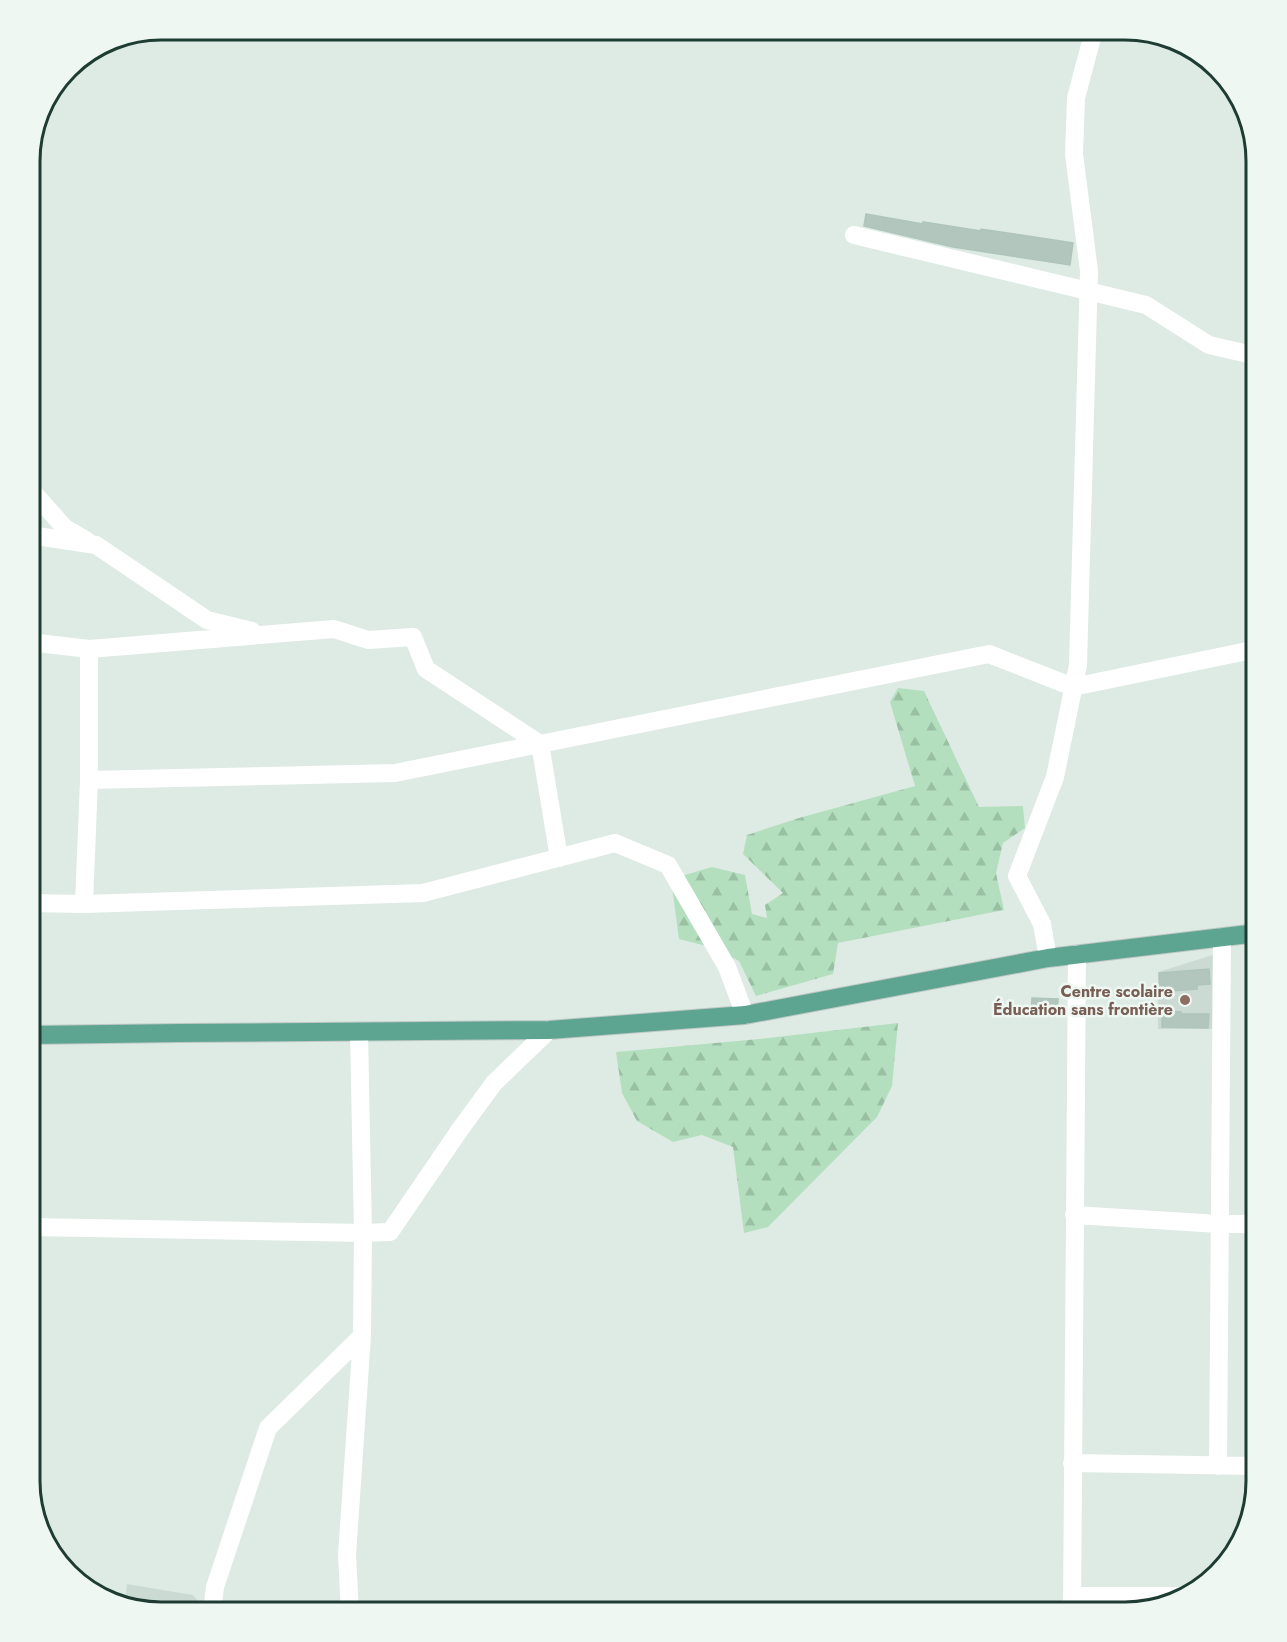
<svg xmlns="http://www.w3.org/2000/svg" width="1287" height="1642" font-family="Jost,sans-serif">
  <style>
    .built { fill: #cbdbd3 }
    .forest { fill: url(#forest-firs) }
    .building { fill: #b2c6bd; stroke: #afc5bb; stroke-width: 1.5 }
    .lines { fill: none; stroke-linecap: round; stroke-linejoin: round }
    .major-casing { stroke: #c0c8c6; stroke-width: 20 }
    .minor { stroke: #fff; stroke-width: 18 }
    .major { stroke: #5da591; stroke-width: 18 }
    .education-dot { fill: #8d6e63; stroke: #eef7f2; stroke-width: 2 }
    .labels { text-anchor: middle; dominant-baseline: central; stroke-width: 5; stroke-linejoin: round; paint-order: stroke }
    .education-label { font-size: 16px; font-weight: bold; fill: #785e54; stroke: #eef7f2; text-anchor: end }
    .rim { fill: none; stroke: #1e3c33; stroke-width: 3 }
  </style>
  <defs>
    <pattern id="forest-firs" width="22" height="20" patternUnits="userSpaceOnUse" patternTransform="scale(1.5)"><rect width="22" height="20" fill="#b4dfbe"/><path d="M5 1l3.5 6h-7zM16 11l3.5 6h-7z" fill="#9ac0a4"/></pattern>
  </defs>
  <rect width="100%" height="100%" fill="#ddebe4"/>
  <!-- built -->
  <path class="built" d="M1213,955L1212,1029H1158V972Z
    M127,1584L193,1595L207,1612H161L125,1602Z"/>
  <!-- forest -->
  <path class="forest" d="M898,688L924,691L979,807L1023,806L1025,828L1003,843L996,873L1004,910L838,943L833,974L756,996L739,961L714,948L679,939L671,879L712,867L745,875L752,914L767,918L765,905L783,893L743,854L747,835L799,818L915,786L890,702Z
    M898,1023L892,1086L877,1117L768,1227L744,1233L733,1147L702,1135L673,1142L637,1121L622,1093L616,1052L759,1039Z"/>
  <!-- building -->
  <path class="building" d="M866,214L923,224V222L981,231V229L1073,243L1070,265L953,247L864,226Z
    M1209,969L1210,984L1197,985V989L1160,992L1159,973Z
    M1032,998L1058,999L1057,1016L1031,1015Z
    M1162,1011L1181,1012V1014H1209L1208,1028L1162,1027Z"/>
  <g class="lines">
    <defs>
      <path id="major" d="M30,1035L180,1033L549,1030L745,1015L1048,958L1257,933"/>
    </defs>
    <!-- major casing -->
    <use href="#major" class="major-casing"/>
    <!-- minor -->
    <path class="minor" d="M854,235L1146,305L1209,345L1257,356
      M30,489L65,528L86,540
      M30,535L96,545L207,620L252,631
      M30,642L89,649L334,629L368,640L413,637L426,669L540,744L559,858
      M89,780L395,773L989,654L1073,687L1257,649
      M30,903L84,904L423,893L615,843L668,865L727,967L745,1015
      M84,904L89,780V649
      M1048,958L1042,924L1017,876L1055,777L1078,665L1089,271L1074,154L1076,98L1094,30
      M1074,1215L1219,1224H1257
      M30,1227L363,1233L390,1232L461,1128L494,1083L549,1030
      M1072,1463L1257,1466
      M1218,1466L1222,937
      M1072,1596H1178
      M212,1612L215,1587L268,1428L362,1336
      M350,1612L347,1555L362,1336L363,1233L359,1032
      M1072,1612L1077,954"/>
    <!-- major -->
    <use href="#major" class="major"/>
  </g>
  <!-- markers -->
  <circle class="education-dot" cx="1185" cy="1000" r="6"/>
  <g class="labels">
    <!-- education labels -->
    <g class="education-label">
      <text x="1173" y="991">Centre scolaire<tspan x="1173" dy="18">Éducation sans frontière</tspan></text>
    </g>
  </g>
  <!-- crop -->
  <path d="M0 0H1287V1642H0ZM161 40H1125A121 121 0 0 1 1246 161V1481A121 121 0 0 1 1125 1602H161A121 121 0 0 1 40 1481V161A121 121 0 0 1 161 40Z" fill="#eef7f2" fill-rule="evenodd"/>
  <path class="rim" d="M161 40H1125A121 121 0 0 1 1246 161V1481A121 121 0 0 1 1125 1602H161A121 121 0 0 1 40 1481V161A121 121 0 0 1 161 40Z"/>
</svg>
